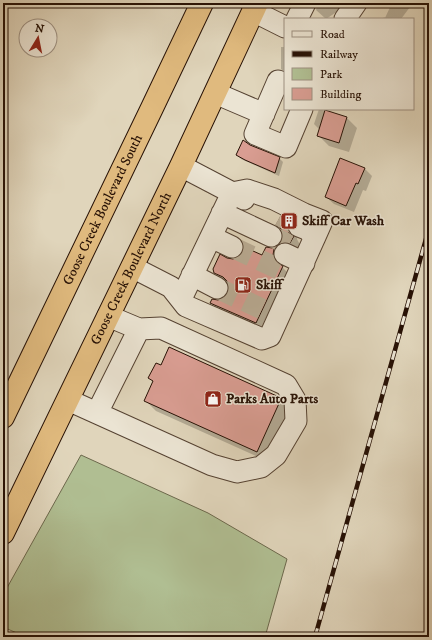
<svg xmlns="http://www.w3.org/2000/svg" width="432" height="640" font-family="'IM FELL DW Pica',serif">
  <style>
    .green { fill: #b0be92; stroke: #6c684c }
    .shadow { fill: #0003 }
    .building { fill: #d99d92; stroke: #271105 }
    .lines { fill: none; stroke-linecap: round; stroke-linejoin: round }
    .minor-tunnel { stroke: #bbae97; stroke-width: 21; stroke-dasharray: 21 10; stroke-linecap: butt }
    .minor-casing { stroke: #554232; stroke-width: 23 }
    .highway-casing { stroke: #271105; stroke-width: 24 }
    .minor { stroke: #ebe4d3; stroke-width: 21 }
    .highway { stroke: #e0ba7e; stroke-width: 22 }
    .rail-casing { stroke: #271105; stroke-width: 4.5 }
    .rail { stroke: #ebe4d3; stroke-width: 3; stroke-dasharray: 9; stroke-linecap: butt }
    .labels { text-anchor: middle; dominant-baseline: central; stroke-width: 3; stroke-linejoin: round; paint-order: stroke }
    .street-label { font-size: 14px; fill: #271105; stroke: #ebe4d3 }
    .poi-label { font-size: 14px; font-weight: bold; fill: #271105; stroke: #ebe4d3; text-anchor: start }
  </style>
  <rect width="100%" height="100%" fill="#e0d5bb"/>
  <filter id="stains"><feTurbulence type="fractalNoise" baseFrequency=".005" numOctaves="4"/><feColorMatrix values="0 0 0 0 .2 0 0 0 0 .09 0 0 0 0 .02 0 0 0 .5 -.17"/></filter>
  <radialGradient id="worn" r=".72"><stop offset=".6" stop-color="#630" stop-opacity="0"/><stop offset="1" stop-color="#630" stop-opacity=".3"/></radialGradient>
  <!-- green -->
  <path class="green" d="M81,455L208,513L287,559L265,637H26L3,627V595Z"/>
  <!-- shadow -->
  <path class="shadow" d="M318,3H347L344,7L326,19L316,10Z
    M392,3H413L401,19H383L384,17L385,18Z
    M281,47H285V73L281,69Z
    M319,109L347,118L357,128L349,152L329,146L318,135L320,130L314,124Z
    M250,146L279,158L283,162L279,176L250,163L241,159L237,155Z
    M364,168L372,176L366,191L363,190L354,212L334,204L326,197Z
    M288,221L299,231L297,239L299,243L303,248L291,253L281,243L283,241L284,234L282,230Z
    M276,248L281,253L279,255L278,262L280,265L288,273L261,328L217,309L211,303L224,299L229,294L230,288L228,282L221,279L215,273L227,259L233,260L262,257L272,249Z
    M149,378L279,398L290,409L267,461L156,411L145,400L154,382Z"/>
  <!-- building -->
  <path class="building" d="M325,110L347,117L339,143L317,136Z
    M243,140L250,145L280,157L275,173L245,160L236,155Z
    M340,158L365,168L358,184L356,183L346,206L325,197Z
    M281,216L289,220L288,222L287,228L289,233L294,236L290,243L284,242L280,243L282,241L283,235L281,229L276,225Z
    M244,247L262,255L266,247L272,248L276,247L274,249L273,255L275,261L283,266L256,323L210,303L212,299L218,300L224,298L228,293L229,288L227,281L223,277L214,273L213,269L220,254L227,258L233,259L239,257L243,252Z
    M169,347L279,397L281,399L257,452L144,401L153,381L148,378L156,363L161,365Z"/>
  <g class="lines">
    <!-- minor-tunnel -->
    <path class="minor-tunnel" d="M280,216L299,226
      M271,236L289,245
      M232,247L281,270
      M217,288L262,309"/>
    <defs>
      <path id="minor" d="M253,11L285,27
        M297,19L305,3
        M345,19L356,3
        M285,84L278,81L255,134L286,147L302,109
        M215,93L264,114
        M181,166L244,199
        M222,213L271,236
        M211,237L232,247
        M285,254L304,263
        M132,267L171,287L186,306L262,339L270,336L314,239L309,230L299,226
        M192,275L217,288
        M181,299L232,193L247,190L274,199L304,214L322,221L314,239
        M68,400L212,465L237,472L261,467L276,455L296,421L295,400L286,385L161,328L139,329L108,316
        M97,413L139,329"/>
      <g id="highway">
        <path id="s1" d="M3,417L152,108L202,3"/>
        <path id="s2" d="M3,533L181,166L257,3"/>
      </g>
    </defs>
    <!-- minor casing -->
    <use href="#minor" class="minor-casing"/>
    <!-- highway casing -->
    <use href="#highway" class="highway-casing"/>
    <!-- minor -->
    <use href="#minor" class="minor"/>
    <!-- highway -->
    <use href="#highway" class="highway"/>
    <defs>
      <path id="rail" d="M315,637L429,228"/>
    </defs>
    <!-- rail casing -->
    <use href="#rail" class="rail-casing"/>
    <!-- rail -->
    <use href="#rail" class="rail"/>
  </g>
  <!-- icons -->
  <defs>
    <symbol id="building-square" viewBox="-11 -11 22 22"><rect x="-9" y="-9" width="18" height="18" rx="4" fill="#8f2418" stroke="#ebe4d3"/><path d="M-4-6H4V6H1V3H-1V6H-4ZM-2.5-4.3h1.7v1.8h-1.7ZM.8-4.3h1.7v1.8H.8ZM-2.5-1h1.7V.8h-1.7ZM.8-1h1.7V.8H.8Z" fill="#fff"/></symbol>
    <symbol id="fuel-square" viewBox="-11 -11 22 22"><rect x="-9" y="-9" width="18" height="18" rx="4" fill="#8f2418" stroke="#ebe4d3"/><path d="M-5.5-6h7V0h2V4h1.3V-2.5L3-4.5l.8-.8L6-3V5H2.5V1h-1V6h-7ZM-4.2-4.7v3.2H.2V-4.7Z" fill="#fff"/></symbol>
    <symbol id="shop-square" viewBox="-11 -11 22 22"><rect x="-9" y="-9" width="18" height="18" rx="4" fill="#8f2418" stroke="#ebe4d3"/><path d="M-5-2.5h2.3a2.7 3.5 0 0 1 5.4 0H5L5.5 6h-11ZM-1.5-2.5h3a1.5 2.3 0 0 0-3 0Z" fill="#fff"/></symbol>
  </defs>
  <g fill-rule="evenodd">
    <use href="#building-square" x="279" y="211" width="20" height="20"/>
    <use href="#fuel-square" x="233" y="275" width="20" height="20"/>
    <use href="#shop-square" x="203" y="389" width="20" height="20"/>
  </g>
  <g class="labels">
    <!-- street labels -->
    <g class="street-label">
      <text stroke="none"><textPath href="#s1" startOffset="230">Goose Creek Boulevard South</textPath></text>
      <text stroke="none"><textPath href="#s2" startOffset="294">Goose Creek Boulevard North</textPath></text>
    </g>
    <!-- poi labels -->
    <g class="poi-label">
      <text x="302" y="221">Skiff Car Wash</text>
      <text x="256" y="285">Skiff</text>
      <text x="226" y="399">Parks Auto Parts</text>
    </g>
  </g>
  <!-- margin -->
  <rect width="432" height="640" fill="none" stroke="#e0d5bb" stroke-width="16"/>
  <rect x="4" y="4" width="424" height="632" fill="none" stroke="#271105" stroke-width="2"/>
  <rect x="8" y="8" width="416" height="624" fill="none" stroke="#271105"/>
  <!-- legend -->
  <rect x="284" y="18" width="130" height="92" fill="#ebe4d3" stroke="#9d9081"/>
  <rect x="292" y="31" width="20" height="6" fill="#ebe4d3" stroke="#9d9081"/>
  <text x="320" y="38" font-size="12" fill="#271105">Road</text>
  <rect x="292" y="51" width="20" height="6" fill="#271105" stroke="#9d9081"/>
  <text x="320" y="58" font-size="12" fill="#271105">Railway</text>
  <rect x="292" y="68" width="20" height="12" fill="#b0be92" stroke="#9d9081"/>
  <text x="320" y="78" font-size="12" fill="#271105">Park</text>
  <rect x="292" y="88" width="20" height="12" fill="#d99d92" stroke="#9d9081"/>
  <text x="320" y="98" font-size="12" fill="#271105">Building</text>
  <!-- north arrow -->
  <g transform="translate(38 38) rotate(10)"><circle r="19" fill="#ebe4d3" stroke="#9d9081"/>
  <path d="M0-3L7 15L0 10L-7 15Z" fill="#8f2418"/>
  <text y="-6" font-size="11" font-weight="bold" text-anchor="middle" fill="#271105">N</text>
  </g>
  <rect width="100%" height="100%" filter="url(#stains)"/>
  <rect width="100%" height="100%" fill="url(#worn)"/>
</svg>
